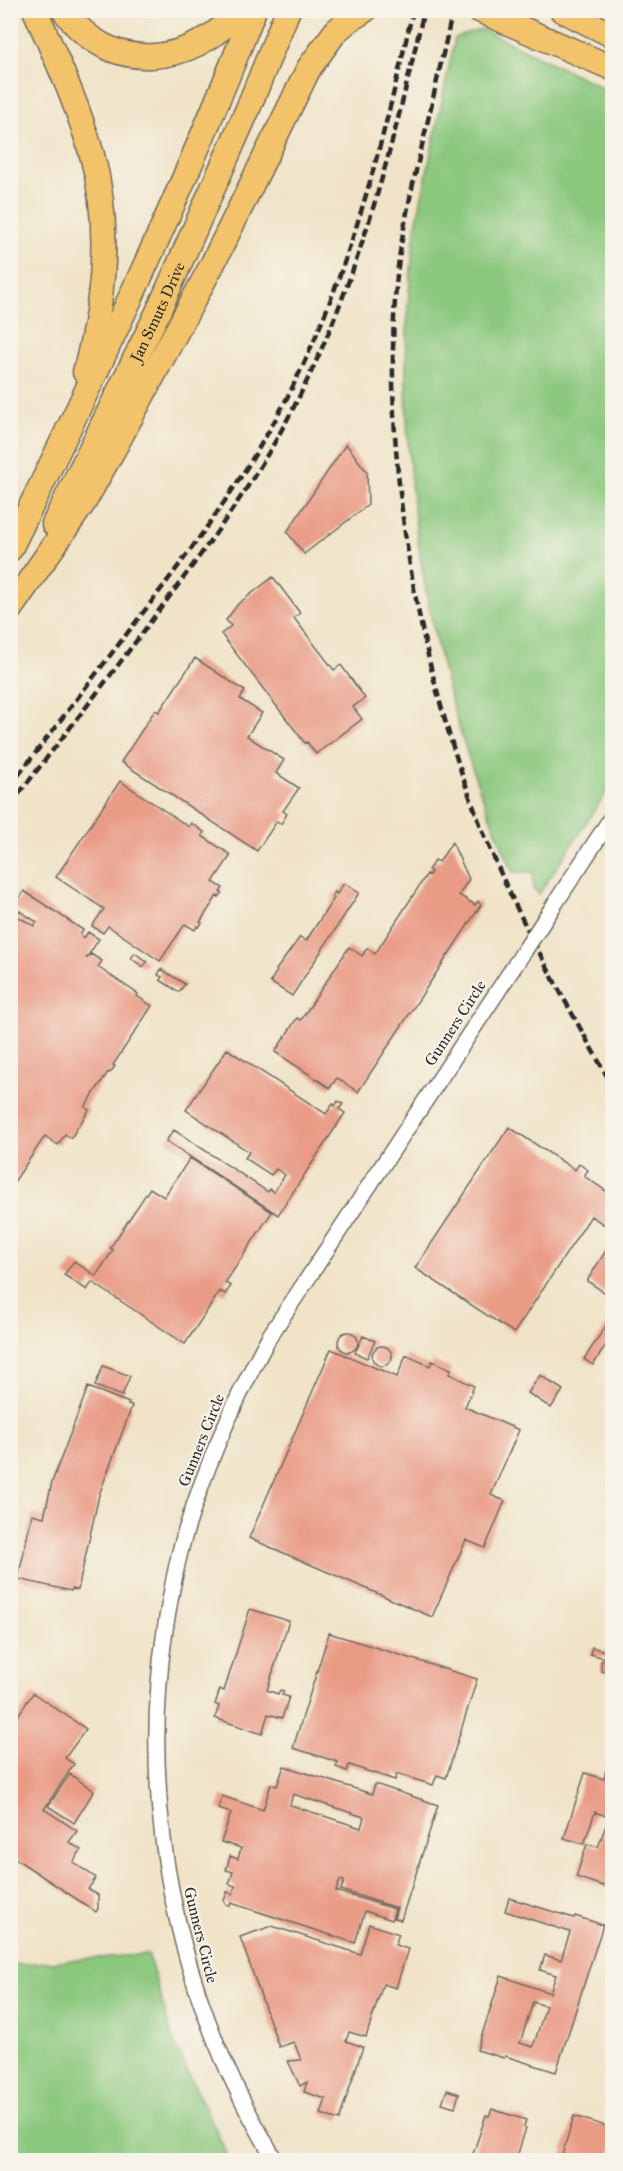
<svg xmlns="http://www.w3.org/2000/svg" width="623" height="2171" font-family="'IM FELL Great Primer',serif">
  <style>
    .green { fill: #8bc87e; stroke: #5b7a54; stroke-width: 1.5 }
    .building { fill: #e99b86; fill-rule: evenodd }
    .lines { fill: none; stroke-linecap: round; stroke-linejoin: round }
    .street-casing { stroke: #706b62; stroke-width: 18 }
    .primary-casing { stroke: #706b62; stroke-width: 27 }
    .street { stroke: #fff; stroke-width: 15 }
    .primary { stroke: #f2c36a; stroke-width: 24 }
    .rail { stroke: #2b2b2b; stroke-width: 4.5; stroke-dasharray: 9 4.5; stroke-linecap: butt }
    .street-bridge-casing { stroke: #706b62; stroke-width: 18; stroke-linecap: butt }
    .street-bridge { stroke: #fff; stroke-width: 15 }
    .labels { text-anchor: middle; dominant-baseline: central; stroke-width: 4.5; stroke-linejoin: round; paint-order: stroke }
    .street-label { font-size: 16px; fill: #2b2b2b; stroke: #f7f3e8 }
  </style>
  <rect width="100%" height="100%" fill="#f7f3e8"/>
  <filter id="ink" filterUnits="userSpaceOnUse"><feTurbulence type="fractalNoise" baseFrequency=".0167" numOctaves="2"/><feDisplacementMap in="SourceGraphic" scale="12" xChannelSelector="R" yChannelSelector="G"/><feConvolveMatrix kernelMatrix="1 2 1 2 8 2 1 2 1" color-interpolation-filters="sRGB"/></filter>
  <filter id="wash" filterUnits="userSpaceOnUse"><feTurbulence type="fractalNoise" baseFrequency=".008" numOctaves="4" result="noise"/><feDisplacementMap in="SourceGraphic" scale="24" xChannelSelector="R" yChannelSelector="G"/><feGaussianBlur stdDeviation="1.35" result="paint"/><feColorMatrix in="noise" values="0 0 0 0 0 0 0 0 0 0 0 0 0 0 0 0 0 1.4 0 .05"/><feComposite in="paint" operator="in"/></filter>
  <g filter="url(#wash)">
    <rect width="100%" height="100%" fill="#f0e3c7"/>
    <!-- green -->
    <path class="green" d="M481,29L612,92V784L539,894L533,889V872H513C498,836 482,799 470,762C414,595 392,409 415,233C418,211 424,189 428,167C437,124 446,81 455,38Z
      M148,1954L174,2043L230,2160H11V1965Z"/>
    <g id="blocks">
      <!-- building -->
      <path class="building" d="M346,444L367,472L368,505L304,554L287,532Z
        M273,577L300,613L294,618L334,670L341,665L365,698L353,707L362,719L316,754L307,742L305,743L221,634L231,626L226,620L238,604Z
        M195,658L245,691L240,699L262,713L247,736L284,760L276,773L299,788L283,811L287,814L281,824L277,821L257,851L121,762L155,710L159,712Z
        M120,781L189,827L191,823L204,832L202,836L231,855L213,882L223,888L220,892L222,893L219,897L217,896L200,922L202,923L199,927L197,926L195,930L185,924L160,961L108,926L103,933L92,926L104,909L56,877Z
        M452,842L469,879L459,895L475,905L478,901L481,905L358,1092L337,1078L330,1088L275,1052L297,1018L301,1020L349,947L362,956L367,948L375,954L427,874L429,875L431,872L428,870L435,860L439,862Z
        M344,883L359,893L292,996L270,982L277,971L276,970L300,937L306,941L334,898L332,896L335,892L337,894Z
        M24,891L83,930L80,935L84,938L88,932L99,939L86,959L91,954L102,961L98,967L138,994L137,996L152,1006L113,1065L115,1066L110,1073L108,1072L85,1107L89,1110L71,1138L65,1134L58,1145L45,1136L10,1188V912L34,926L37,922L13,907Z
        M135,953L147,962L143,967L131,958Z
        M161,969L185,984L179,992L160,980L162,977L158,975Z
        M227,1049L326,1114L333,1104L335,1106L338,1101L343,1104L339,1109L345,1113L278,1215L166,1141L174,1130L268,1192L270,1189L274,1192L285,1175L276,1169L271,1175L245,1158L249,1152L186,1110Z
        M509,1127L575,1170L579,1164L588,1170L584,1176L612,1195V1223L608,1227L591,1216L514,1333L415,1268Z
        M190,1158L272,1212L225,1283L231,1286L225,1294L220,1291L185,1344L92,1282L87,1290L64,1275L74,1261L96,1276L113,1250L110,1248L150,1188L164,1197Z
        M612,1241V1292L610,1296L587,1281Z
        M612,1317V1336L593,1365L584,1359Z
        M338 1342a10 10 0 1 1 20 0a10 10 0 1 1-20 0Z
        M363,1336L375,1341L367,1358L355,1353Z
        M372 1356a10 10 0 1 1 20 0a10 10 0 1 1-20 0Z
        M331,1349L397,1377L406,1355L430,1366L432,1361L451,1369L449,1374L474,1386L465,1407L519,1430L491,1495L505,1501L485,1548L466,1540L432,1617L249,1538Z
        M103,1366L130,1376L122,1396L95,1386Z
        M540,1375L563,1390L551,1408L528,1393Z
        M88,1387L129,1403L128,1405L132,1406L99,1495L78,1590L72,1589L71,1591L18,1579L32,1514L44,1517L52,1482Z
        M250,1609L289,1621L267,1690L278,1694L280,1690L284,1691L282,1695L289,1697L282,1718L268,1714L262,1734L215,1718L219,1706L215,1704L220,1689L224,1691Z
        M609,1618H612V1673L601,1671V1661H608Z
        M329,1633L477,1679L446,1778L437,1775L433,1785L397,1774L395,1780L349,1765L347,1771L336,1767L338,1762L293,1748Z
        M592,1647L607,1652L605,1658L590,1654Z
        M33,1693L86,1729L65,1758L74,1764L44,1809L77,1831L69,1842L81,1850L73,1862L96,1878L88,1889L98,1895V1909L96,1912L10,1855V1712L17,1717Z
        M284,1766L372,1794L375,1784L438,1805L401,1920L394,1918L397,1908L341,1890L344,1881L340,1880L336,1891L395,1909L392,1920L365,1911L355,1943L231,1903L230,1906L226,1904L224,1901L227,1892L233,1894L235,1886L229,1884L233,1872L226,1870L230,1856L238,1859L241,1848L221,1842L231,1813L218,1809L222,1796L263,1810L271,1784L277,1786ZM293,1794L364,1817L361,1828L290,1805Z
        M606,1770L612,1772V1889L576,1877L587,1844L598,1847L609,1817L595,1812L584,1844L564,1838L585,1773L604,1779Z
        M70,1774L94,1791L74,1823L48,1806Z
        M509,1898L574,1918L575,1916L603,1925L556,2072L505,2056L504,2058L477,2050L501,1976L550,1993L556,1975L540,1970L545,1955L561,1960L570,1932L505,1911ZM533,2002L546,2006L533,2047L520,2043Z
        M369,1924L399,1934L395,1945L408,1949L396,1988L383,1984L366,2037L349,2032L346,2041L363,2047L339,2120L321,2114L326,2099L304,2092L307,2082L300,2086L288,2061L301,2060L294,2042L279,2047L240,1937L272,1926L360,1954Z
        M447,2090L459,2094L455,2107L442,2103Z
        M492,2109L526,2120L524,2127L526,2128L516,2160H471L486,2115L489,2116Z
        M574,2116L612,2128V2160H558L559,2158H561Z"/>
    </g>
  </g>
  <g filter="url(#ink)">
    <use href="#blocks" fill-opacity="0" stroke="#706b62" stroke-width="1.5"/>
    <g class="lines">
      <defs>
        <path id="street" d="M556,902L612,817
          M275,2160C254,2124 234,2087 218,2047C164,1916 144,1771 165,1630C170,1599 175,1567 184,1537C205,1467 234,1401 269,1337L523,953"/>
        <g id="primary">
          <path d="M35,10C56,58 78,105 92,155C112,227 104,301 85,372"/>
          <path d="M64,10C109,76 192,67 240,10"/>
          <path d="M479,10L612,68"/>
          <path d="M562,10L612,35"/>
          <path id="s1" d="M54,524L158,312L247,111L288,10"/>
          <path d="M10,549C97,372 182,194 254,10"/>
          <path d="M10,609L84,502L117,443L212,265L309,68L336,31L349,20L365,10"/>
        </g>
      </defs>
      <!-- street casing -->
      <use href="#street" class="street-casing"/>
      <!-- primary casing -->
      <use href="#primary" class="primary-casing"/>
      <!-- street -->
      <use href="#street" class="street"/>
      <!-- primary -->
      <use href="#primary" class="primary"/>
      <!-- rail -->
      <path class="rail" d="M453,10C443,53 434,95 424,137C413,183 402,229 397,275C380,455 417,667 484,834C519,921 566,1003 612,1085
        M10,786C51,733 91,680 132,627C189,553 246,478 289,394C350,273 383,142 413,10
        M10,805C60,741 109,678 157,613C204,551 250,489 287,420C356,292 392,151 424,10"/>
      <defs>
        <path id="street-bridge" d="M523,953L556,902"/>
      </defs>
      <!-- street-bridge casing -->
      <use href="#street-bridge" class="street-bridge-casing"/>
      <!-- street-bridge -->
      <use href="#street-bridge" class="street-bridge"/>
    </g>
  </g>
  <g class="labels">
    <!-- street labels -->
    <g class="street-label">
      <text stroke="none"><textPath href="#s1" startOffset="236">Jan Smuts Drive</textPath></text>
      <text transform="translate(455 1023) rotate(-57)">Gunners Circle</text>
      <text transform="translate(201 1440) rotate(-68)">Gunners Circle</text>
      <text transform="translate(201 1935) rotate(76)">Gunners Circle</text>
    </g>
  </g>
  <!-- margin -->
  <rect width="623" height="2171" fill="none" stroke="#f7f3e8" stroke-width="36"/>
</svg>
